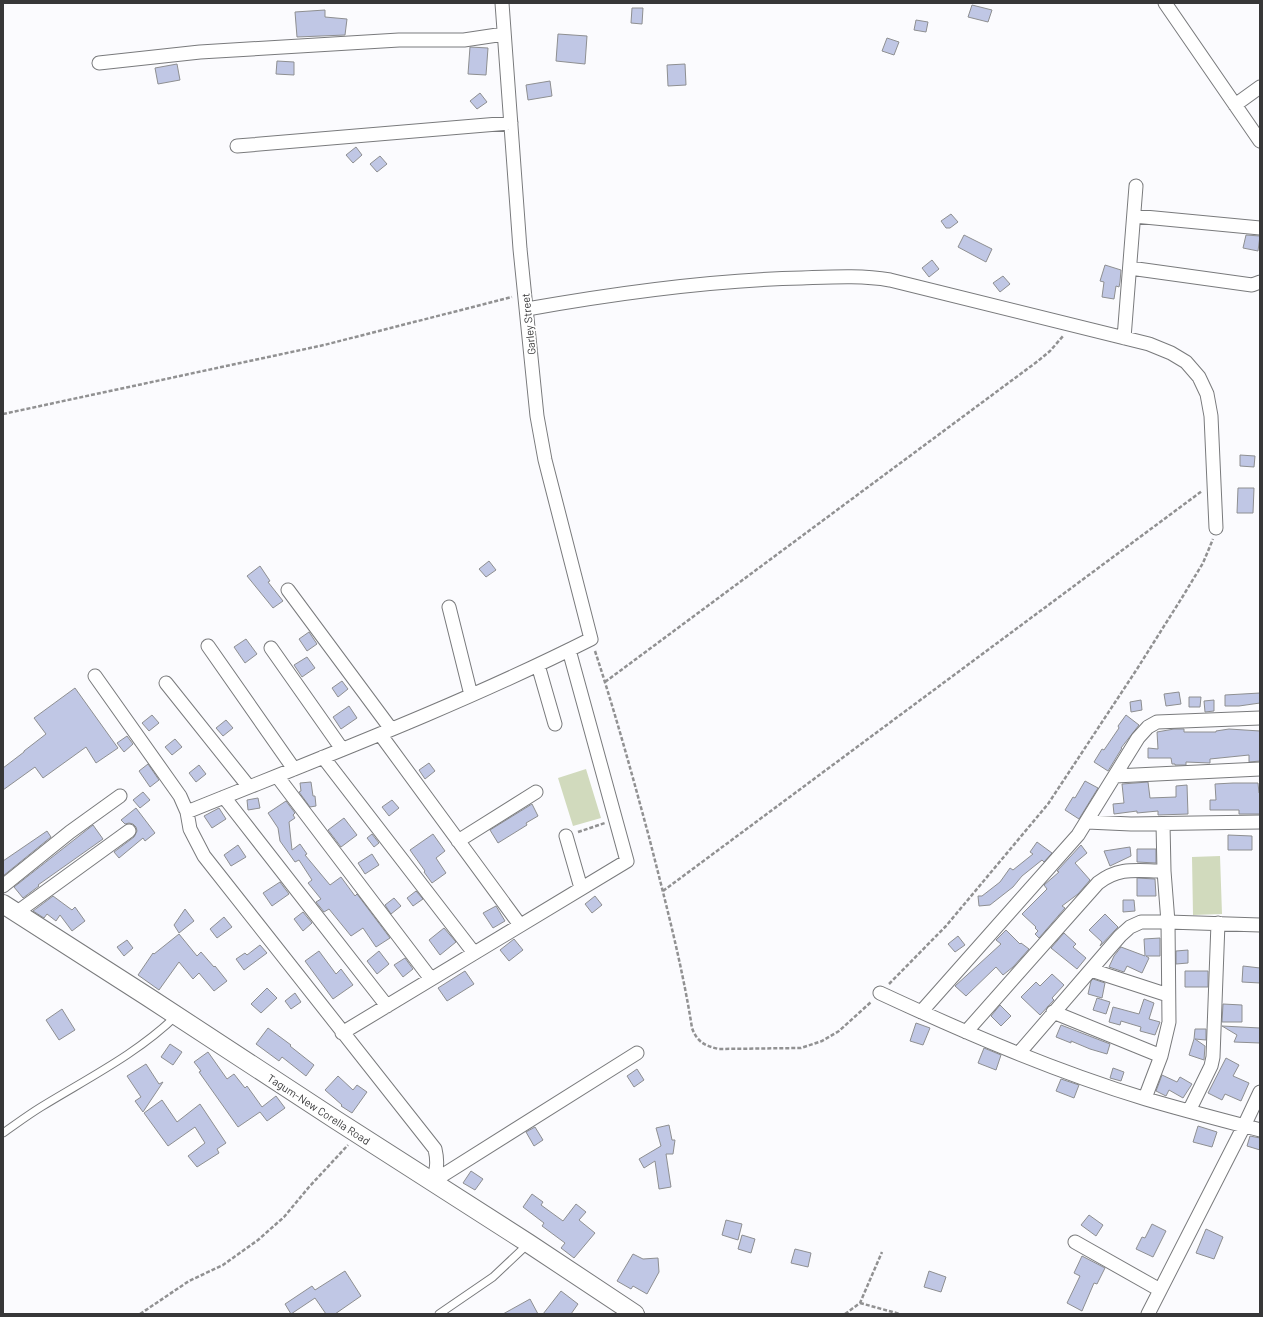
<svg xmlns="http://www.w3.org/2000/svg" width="1263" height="1317" font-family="Barlow,sans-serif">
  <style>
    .green { fill: #d1dabd }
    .building { fill: #c0c7e5; stroke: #8e8f91 }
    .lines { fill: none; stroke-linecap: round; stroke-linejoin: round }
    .lane-casing { stroke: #797a7c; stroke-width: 9 }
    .street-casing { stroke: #797a7c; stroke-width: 15 }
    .secondary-casing { stroke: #797a7c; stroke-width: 20 }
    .path { stroke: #919192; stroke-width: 2.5; stroke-dasharray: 4 2; stroke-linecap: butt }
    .lane { stroke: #fff; stroke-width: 7 }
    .street { stroke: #fff; stroke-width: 13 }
    .secondary { stroke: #fff; stroke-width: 18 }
    .labels { text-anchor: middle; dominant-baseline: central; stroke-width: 3.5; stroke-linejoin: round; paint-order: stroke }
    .street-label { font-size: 11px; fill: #373738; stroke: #fff }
  </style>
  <rect width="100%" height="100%" fill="#fbfbfe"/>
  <!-- green -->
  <path class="green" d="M586,769L601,818L573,826L558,778Z
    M1220,856L1222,914L1193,915L1192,857Z"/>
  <!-- building -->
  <path class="building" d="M972,5L992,10L988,22L968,17Z
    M632,8H643L642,24L631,23Z
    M325,10V17L347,19L345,35L297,37L295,12Z
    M916,20L928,22L926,32L914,30Z
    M558,34L587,36L585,64L556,61Z
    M887,38L899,42L894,55L882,51Z
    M470,47L488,48L486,75L468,74Z
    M277,61L294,62V75L276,74Z
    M177,64L180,80L158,84L155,68Z
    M685,64L686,85L668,86L667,65Z
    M550,81L552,96L528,100L526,85Z
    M480,93L487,102L477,109L470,101Z
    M356,147L362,155L353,163L346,155Z
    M380,156L387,164L377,172L370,164Z
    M951,214L958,222L950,228H946L941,221Z
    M964,235L992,249L986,262L958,247Z
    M1246,235L1260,236L1258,251L1243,248Z
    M932,260L939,269L929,277L922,268Z
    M1105,265L1121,270L1120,282L1119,287L1116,286L1114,299L1102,297L1104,282L1100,281Z
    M1003,276L1010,284L1000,292L993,283Z
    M1240,455L1255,456L1254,467L1240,466Z
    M1238,488H1254L1253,513H1237Z
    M489,561L496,570L486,577L479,569Z
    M260,566L270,581L268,582L283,601L273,608L247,576Z
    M309,632L317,644L307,651L299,639Z
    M246,639L257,654L245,663L234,647Z
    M307,657L315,668L302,677L294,665Z
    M342,681L348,689L338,697L332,688Z
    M75,688L118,748L96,763L86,747L43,778L35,767L3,790V768L24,752V751L46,734L34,718Z
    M1179,692L1181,704L1166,706L1164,694Z
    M1260,693V703L1239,706H1225V695Z
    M1189,697H1201L1200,707H1189Z
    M1141,700L1142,710L1131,712L1130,702Z
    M1214,700V711L1205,712L1204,701Z
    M349,706L357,718L341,729L333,717Z
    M152,715L159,723L149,731L142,723Z
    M1126,715L1139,725L1121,748H1122L1108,771L1094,762L1102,749L1104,750L1119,728L1118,726Z
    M226,720L233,728L223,736L216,728Z
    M1174,729H1184V732H1216V731L1229,729L1260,731V761L1249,762V755L1210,759V763L1186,762V765H1175V764H1172L1171,758H1148V748L1158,749L1157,732Z
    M127,736L133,744L124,752L117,743Z
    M175,739L182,747L172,755L165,747Z
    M429,763L435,771L425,779L419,770Z
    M148,764L159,780L150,787L139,771Z
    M199,765L206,774L196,782L189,773Z
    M1085,781L1098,788L1079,819L1065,810L1073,797L1075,798Z
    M311,782L313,796H315L316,806L310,807L299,792L301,791L300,783Z
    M1148,782L1150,798L1176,797V786L1187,785L1188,814L1158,815V811L1137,813V811L1114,814L1113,804L1124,803L1122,784Z
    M1233,783H1258L1259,793H1260V814H1239V810H1210V800H1216L1215,784Z
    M143,792L150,800L140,808L133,800Z
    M258,798L260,808L248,810L247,800Z
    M392,800L399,808L389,816L382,807Z
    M286,801L295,813L293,815L295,818L289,822L292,850L300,844L307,854L305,855L330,885L341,877L355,896L357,894L390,938L376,947L363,928L351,936L329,909L324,912L316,902L321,899L308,883L312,880L299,860L295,862L280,841L278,828L268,813Z
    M532,804L538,816L526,823L527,825L498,843L490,830Z
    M136,808L155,833L145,841L143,838L119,858L114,852L134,837L137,831L136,827L133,824L129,823L125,824L121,820Z
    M219,808L226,819L212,828L204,816Z
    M344,818L357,835L341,847L328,830Z
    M93,825L103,839L38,885L39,886L23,898L14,887Z
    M47,831L51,837L3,876V861Z
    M372,834L379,843L374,847L367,838Z
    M433,834L445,851L436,858L446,873L432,883L424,872L425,871L410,850Z
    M1228,835L1252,836V850H1228Z
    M1037,842L1052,853L1044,862L1042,860L1022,876L1013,887L990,905L979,906L978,896H982L1000,882L1010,868L1013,870L1033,854L1030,852Z
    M238,845L246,857L231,866L224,855Z
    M1081,845L1087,853L1075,863L1090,880L1078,894L1062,906L1065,908L1039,938L1035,934L1038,931L1035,928L1036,927L1022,914L1047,889L1044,885L1059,872L1057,871Z
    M1130,847L1131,856L1110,866L1104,851Z
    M1137,849H1156V863L1137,862Z
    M372,854L379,865L365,874L358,863Z
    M1137,878L1155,879L1156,896H1137Z
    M280,882L289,894L272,906L263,893Z
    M416,891L423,899L413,906L407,898Z
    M53,896L72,910L75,907L85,921L72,931L60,915L56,921L47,914L44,918L33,911Z
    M595,896L602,905L592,913L585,904Z
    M394,898L401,906L391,914L385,905Z
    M1123,900H1134L1135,911L1123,912Z
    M496,906L505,921L493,928L483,913Z
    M185,909L194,921L179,933L174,925Z
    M303,912L312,923L303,931L294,919Z
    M1105,914L1118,927L1100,946L1102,942L1089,930Z
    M224,917L232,927L217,938L210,929Z
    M444,928L456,942L440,955L429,940Z
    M1006,930L1020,944L1021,943L1029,949L1013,967L1003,975L996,967L966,996L955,986L1001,944L996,940Z
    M1064,933L1076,944L1073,947L1086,958L1077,969L1051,948Z
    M179,934L197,956L201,952L214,967L215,966L227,981L214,991L199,973L193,979L179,962L159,990L138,975L153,953L154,954Z
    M958,936L965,945L955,952L948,944Z
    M1160,938V956H1146L1149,958L1142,973L1127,966L1124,972L1109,967L1114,956L1121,947L1145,956L1144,939Z
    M514,939L523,950L509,961L500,950Z
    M127,940L133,948L124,956L117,947Z
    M260,945L267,953L244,970L236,959L245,953L247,955Z
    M1188,950V963L1176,964V951Z
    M319,951L336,974L341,969L353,985L333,999L305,961Z
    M379,951L389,964L377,974L367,961Z
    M405,958L413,969L403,977L394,965Z
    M1243,966L1260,968V983L1242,982Z
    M465,971L474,984L447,1001L438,988Z
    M1185,971H1208V987H1185Z
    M1052,974L1064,985L1052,998L1054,1000L1040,1015L1021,997L1036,982L1040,986Z
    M1093,979L1105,983L1102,998L1088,994L1091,981Z
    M267,988L277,998L261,1013L251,1004Z
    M295,993L301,1002L291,1009L285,1001Z
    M1097,998L1110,1002L1106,1014L1093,1010Z
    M1144,999L1154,1003L1149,1019L1160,1022L1155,1035L1140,1031L1141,1027L1121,1021L1120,1025L1109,1022L1113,1007L1139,1014Z
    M1223,1004L1242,1005V1022H1222Z
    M1000,1005L1011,1016L1001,1026L991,1016Z
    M62,1009L75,1030L59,1040L46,1020Z
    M916,1023L930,1028L923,1045L910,1041Z
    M1061,1025L1110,1044L1107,1054L1090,1049L1071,1041V1043L1056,1037Z
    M1222,1026L1260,1028V1043L1234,1042L1237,1035Z
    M268,1028L291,1045L290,1046L314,1065L306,1076L282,1057L279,1061L256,1044Z
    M1195,1029H1206V1040L1195,1039L1205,1046L1204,1060L1189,1055L1194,1039Z
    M170,1044L182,1052L173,1065L161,1057Z
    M984,1048L1001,1055L996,1070L978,1063Z
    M208,1052L227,1079L234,1074L245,1088L247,1086L262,1107L276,1096L285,1108L267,1121L260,1112L238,1127L199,1072L201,1071L194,1062Z
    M1226,1058L1239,1065L1233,1076L1249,1083L1241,1101L1225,1094L1222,1100L1208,1093Z
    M146,1064L159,1084L163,1082L143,1112L135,1101L141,1097L127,1076Z
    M1113,1068L1124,1072L1121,1081L1110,1078Z
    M637,1069L644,1080L634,1087L627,1076Z
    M1162,1075L1177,1082L1180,1077L1192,1084L1183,1098L1169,1090L1166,1096L1156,1091Z
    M338,1076L353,1090L357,1085L367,1092L352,1113L341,1106L342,1105L325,1090Z
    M1061,1079L1079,1085L1074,1098L1056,1091Z
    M162,1100L177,1122L200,1104L226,1143L217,1149L219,1153L197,1167L188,1156L205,1143L195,1127L168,1146L144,1113Z
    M669,1125L672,1140H675L673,1154H666L671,1187L659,1189L655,1161L644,1168L639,1159L661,1146L656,1128Z
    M1198,1126L1217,1132L1212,1147L1193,1142Z
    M535,1127L543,1140L534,1146L526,1132Z
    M1250,1136L1260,1138V1150L1247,1146Z
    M471,1171L483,1179L475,1190L463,1183Z
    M532,1194L543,1202L541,1205L563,1221L576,1204L586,1212L579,1220L595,1233L574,1258L561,1248L565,1243L542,1226L544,1223L523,1207Z
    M1089,1215L1103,1225L1096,1236L1081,1225Z
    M726,1220L742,1224L738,1240L722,1235Z
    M1152,1224L1166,1231L1153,1257L1136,1249L1142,1237L1145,1238Z
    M1206,1229L1223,1237L1214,1259L1196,1253Z
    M742,1235L755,1239L751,1253L738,1249Z
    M795,1249L811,1253L808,1267L791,1263Z
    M633,1254L643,1259L658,1258L659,1272L647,1294L633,1286L631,1289L617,1281Z
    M1082,1256L1105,1268L1097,1284L1094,1283L1082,1311L1067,1303L1080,1276L1074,1273Z
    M345,1271L361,1296L335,1314H326L315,1298L291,1314L285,1304L312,1286L315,1290Z
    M929,1271L946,1277L941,1292L924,1287Z
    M561,1291L578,1304L571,1314H543Z
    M530,1299L538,1314H503Z"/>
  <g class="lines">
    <defs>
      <path id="lane" d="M3,1133C16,1124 28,1115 41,1107C88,1078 137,1054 177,1015
        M439,1314L493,1277L528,1244"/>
      <path id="street" d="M1165,3L1260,141
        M99,63L200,52L399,40H464L504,34
        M1235,105L1260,87
        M237,146L511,123
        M1134,216L1260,228
        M1130,268L1252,285L1260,282
        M527,309C617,293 710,280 802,278C831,277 861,275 890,280L1149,344L1171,353L1186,362L1199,377L1207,394L1211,416L1216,528
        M1124,338L1136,186
        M288,590L391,729
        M449,607L471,695
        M208,646L294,769
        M271,648L342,749
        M538,665L555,724
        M95,676L180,796L187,812L190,829L204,856L435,1149C438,1162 437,1170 432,1182
        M166,683L249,787
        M380,734L520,925
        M323,757L474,953
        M277,776L431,979
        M1115,776L1260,769
        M224,797L387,1006
        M187,812C323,757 460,705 591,639L545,460L537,416L520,249L502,3
        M1087,822L1131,824L1260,822
        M566,836L581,888
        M458,841L536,792
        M3,886L70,832L120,796
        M16,913L129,831
        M1091,970L1168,995
        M880,993C966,1033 1054,1071 1146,1099C1183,1110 1222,1120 1260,1130
        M921,1012L1078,835L1138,738L1148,727L1157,722L1260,718
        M1053,1012L1161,1056
        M966,1032L1098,883C1120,866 1138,871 1164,871
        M342,1033L627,861L569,650
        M1019,1053L1120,936L1130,927L1141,922H1168L1260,925
        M1145,1098L1161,1056L1169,1022L1168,922L1164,871L1163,824
        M1189,1111L1211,1066L1213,1057L1218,923
        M432,1182L637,1053
        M1075,1242L1160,1290
        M1148,1314L1244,1126L1260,1092"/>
      <path id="secondary" d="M3,904L148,997L336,1120L528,1243L635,1314"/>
    </defs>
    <!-- lane casing -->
    <use href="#lane" class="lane-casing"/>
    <!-- street casing -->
    <use href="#street" class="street-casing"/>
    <!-- secondary casing -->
    <use href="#secondary" class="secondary-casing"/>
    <!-- path -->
    <path class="path" d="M3,414L324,345L512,297
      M595,651C615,712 632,774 649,837C665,900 682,964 692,1028C697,1042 705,1046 719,1049L801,1048L822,1041L839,1031L871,1002
      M605,682L1038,361L1050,351L1064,335
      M578,832L605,823
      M663,891L1202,491
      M889,984L946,926L1048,804L1137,669L1183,596L1203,563L1213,539
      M860,1303L900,1314
      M140,1314L189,1281L223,1265L258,1240L284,1217L309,1187L348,1145
      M845,1314L860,1303L882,1252"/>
    <!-- lane -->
    <use href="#lane" class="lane"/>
    <!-- street -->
    <use href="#street" class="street"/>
    <!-- secondary -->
    <use href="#secondary" class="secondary"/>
  </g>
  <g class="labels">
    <!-- street labels -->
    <g class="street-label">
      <text transform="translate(528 324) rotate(-96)">Garley Street</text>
      <text transform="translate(319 1109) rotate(33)">Tagum-New Corella Road</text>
    </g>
  </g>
  <!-- border -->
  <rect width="1263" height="1317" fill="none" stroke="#373738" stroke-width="8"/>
</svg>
